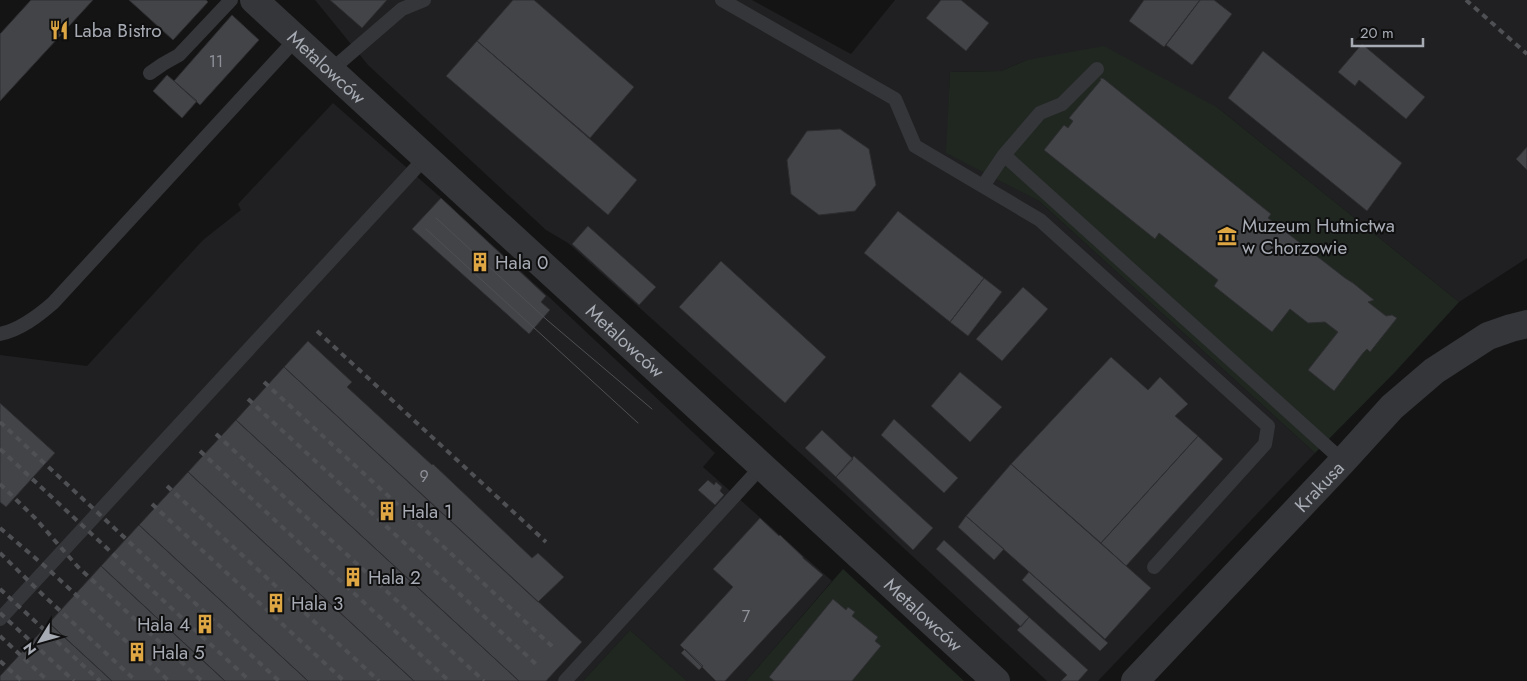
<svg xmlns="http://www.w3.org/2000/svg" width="1527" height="681" font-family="Jost,sans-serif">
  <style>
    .built { fill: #202022 }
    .green { fill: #202721 }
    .building { fill: #434448; stroke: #2e2e31 }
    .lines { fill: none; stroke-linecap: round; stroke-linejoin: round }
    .service { stroke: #353639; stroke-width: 14 }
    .minor { stroke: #353639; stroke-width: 28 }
    .tram { stroke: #4e5054; stroke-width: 1 }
    .rail { stroke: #4e5054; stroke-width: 4; stroke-dasharray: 6 5; stroke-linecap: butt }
    .labels { text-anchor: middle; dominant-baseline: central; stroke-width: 4; stroke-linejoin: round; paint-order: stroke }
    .number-label { font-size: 16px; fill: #8e9199 }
    .poi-label { font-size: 19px; fill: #a7abb4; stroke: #0f0f10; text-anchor: start }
    .street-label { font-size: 19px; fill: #a7abb4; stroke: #0f0f10 }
  </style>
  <rect width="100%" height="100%" fill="#141415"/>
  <!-- built -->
  <path class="built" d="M315,0H752L851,54L895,0H1527V258L1459,302L1218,108L1027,60L1001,71L950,72L947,153L1039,201L1315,453L1098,681H1047L841,490L568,243L546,230L368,65Z
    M333,103L439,196L549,297L715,453L703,467L832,581L746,681H687L630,630L583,681H0V355L87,366L203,240L241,210L238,204Z"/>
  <!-- green -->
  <path class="green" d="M1104,46L1218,108L1459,302L1395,372L1315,453L1039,201L946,153L950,72L1001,71L1027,60Z
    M843,569L964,681H746Z
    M630,630L687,681H583Z"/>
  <!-- building -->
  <path class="building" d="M31,0H93L0,101V34Z
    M129,0H206L208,2L173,40Z
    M330,0H387L362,28Z
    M513,0H534L634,87L590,138L477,41Z
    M941,0H961L989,23L966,51L926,18Z
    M1144,0H1200L1164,47L1129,21Z
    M1200,0H1214L1232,14L1192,65L1166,45Z
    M232,15L259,40L200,105L174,81Z
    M477,41L637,180L608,215L446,76Z
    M1362,44L1425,97L1406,119L1359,80L1355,86L1338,72Z
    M1263,51L1402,163L1367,211L1228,98Z
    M167,75L197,101L182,118L153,91Z
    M1101,78L1104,79L1271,214L1268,218L1345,278L1353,283L1374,300L1368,302L1386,316L1392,315L1397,318L1370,352L1367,349L1363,353L1334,391L1308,370L1338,332L1325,322L1308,323L1290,309L1272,332L1214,286L1218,280L1159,233L1155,239L1044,150L1064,125L1068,128L1073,121L1069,118L1101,80H1100Z
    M840,129L869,149L876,185L855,211L819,215L791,194L787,160L807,131Z
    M1527,147V170L1516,159Z
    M441,198L546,296L541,302L550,310L529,334L412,229Z
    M898,211L984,278L950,322L864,253Z
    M588,226L656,287L639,305L572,244Z
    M721,261L826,357L785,403L679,307Z
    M984,278L1002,292L968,336L950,322Z
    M1023,287L1048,309L1002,361L976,339Z
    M308,341L352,382L347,387L432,465L433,464L532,558L538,553L564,577L538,602L284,367Z
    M1111,357L1148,390L1160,377L1188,404L1175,416L1198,436L1101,543L1011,464Z
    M284,367L582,642L546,681H519L236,420Z
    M960,372L1002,407L970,442L931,406Z
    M0,403L55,453L6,507L0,502Z
    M894,419L958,478L944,493L881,435Z
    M236,420L519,681H414L188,472Z
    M822,430L853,459L836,477L805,448Z
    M1198,436L1223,459L1126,566L1101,543Z
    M854,456L933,528L913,550L836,477Z
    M1011,464L1151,588L1105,639L966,516Z
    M188,472L414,681H308L139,525Z
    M708,480L714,485L716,482L722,487L720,491L724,495L715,505L698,490Z
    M966,516L1004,549L994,560L958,527Z
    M760,518L779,536L780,535L803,557V558L823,575L725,681H716L680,645L733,587L713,569Z
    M139,525L308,681H225L101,566Z
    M944,540L1029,617L1021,627L936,549Z
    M101,566L225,681H112L49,623Z
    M1029,572L1108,643L1100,651L1022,580Z
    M833,599L846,610L848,607L855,612L852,616L878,637L875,641L881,646L852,681H774L769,677Z
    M1029,617L1088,670L1078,681H1061L1067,675L1017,630Z
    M49,623L112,681H0V676Z
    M685,649L703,666L699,670L681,653Z"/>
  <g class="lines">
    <!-- service -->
    <path class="service" d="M722,0L895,99L915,146L1040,220L1268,426L1265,444L1154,567
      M330,71L402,9L424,0
      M150,73L163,64L179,55L231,0
      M1004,155L1343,461
      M983,186L1004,155L1040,113L1062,104L1097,69
      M0,334C20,330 38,316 53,303L296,39
      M0,619L425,158
      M565,681L762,466"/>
    <!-- minor -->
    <g class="minor">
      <path id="s1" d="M254,0L996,681"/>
      <path id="s2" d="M1135,681L1343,461L1392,407L1434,371L1488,336L1511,328L1527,324"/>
    </g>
    <!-- tram -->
    <path class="tram" d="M436,218L547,320L652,409
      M426,229L638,423"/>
    <!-- rail -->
    <path class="rail" d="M1466,0L1527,54
      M317,331L546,542
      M264,382L555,649
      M248,399L538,666
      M0,422L279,681
      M216,434L484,681
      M0,449L250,681
      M200,451L449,681
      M0,484L35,518L78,567L202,681
      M167,486L379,681
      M152,504L344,681
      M0,528L47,568L169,681
      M0,553L42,594L136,681
      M0,589L100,681
      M0,613L74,681
      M0,636L48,681
      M0,661L22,681"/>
  </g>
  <!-- icons -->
  <defs>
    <symbol id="restaurant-bare" viewBox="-9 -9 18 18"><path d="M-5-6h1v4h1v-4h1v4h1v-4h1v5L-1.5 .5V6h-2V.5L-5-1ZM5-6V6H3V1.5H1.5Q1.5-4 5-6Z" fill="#dea743" stroke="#0f0f10" stroke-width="2.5" paint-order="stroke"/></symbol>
    <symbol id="museum-bare" viewBox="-9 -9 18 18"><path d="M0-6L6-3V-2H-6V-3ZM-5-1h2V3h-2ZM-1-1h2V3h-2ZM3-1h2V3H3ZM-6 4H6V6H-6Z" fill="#dea743" stroke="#0f0f10" stroke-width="2.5" paint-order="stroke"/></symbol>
    <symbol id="building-bare" viewBox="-9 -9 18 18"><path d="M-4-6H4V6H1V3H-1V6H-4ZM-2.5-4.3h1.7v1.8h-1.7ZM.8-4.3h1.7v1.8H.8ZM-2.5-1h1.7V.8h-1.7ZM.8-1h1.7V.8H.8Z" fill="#dea743" stroke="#0f0f10" stroke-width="2.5" paint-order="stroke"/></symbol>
  </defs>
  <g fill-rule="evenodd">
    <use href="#restaurant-bare" x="45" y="16" width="28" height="28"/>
    <use href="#museum-bare" x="1213" y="222" width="28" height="28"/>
    <use href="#building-bare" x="466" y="248" width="28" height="28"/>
    <use href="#building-bare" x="373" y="497" width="28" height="28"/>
    <use href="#building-bare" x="339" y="563" width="28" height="28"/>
    <use href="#building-bare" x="262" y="589" width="28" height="28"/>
    <use href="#building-bare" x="191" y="610" width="28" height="28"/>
    <use href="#building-bare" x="123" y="638" width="28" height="28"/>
  </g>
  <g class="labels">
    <!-- number labels -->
    <g class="number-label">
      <text x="216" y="61">11</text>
      <text x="424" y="476">9</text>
      <text x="746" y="616">7</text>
    </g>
    <!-- poi labels -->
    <g class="poi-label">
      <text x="74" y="30">Laba Bistro</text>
      <text x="1242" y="225">Muzeum Hutnictwa<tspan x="1242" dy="22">w Chorzowie</tspan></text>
      <text x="495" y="262">Hala 0</text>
      <text x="402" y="511">Hala 1</text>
      <text x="368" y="577">Hala 2</text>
      <text x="291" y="603">Hala 3</text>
      <text x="190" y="624" text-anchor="end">Hala 4</text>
      <text x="152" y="652">Hala 5</text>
    </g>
    <!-- street labels -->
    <g class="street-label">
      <text stroke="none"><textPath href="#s1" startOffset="99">Metalowców</textPath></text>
      <text stroke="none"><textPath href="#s1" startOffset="504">Metalowców</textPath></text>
      <text stroke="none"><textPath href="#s2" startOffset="268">Krakusa</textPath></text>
      <text stroke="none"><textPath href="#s1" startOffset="909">Metalowców</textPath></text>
    </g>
  </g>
  <!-- north arrow -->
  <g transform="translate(40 641) rotate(233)" stroke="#0f0f10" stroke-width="4" paint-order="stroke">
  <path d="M0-4L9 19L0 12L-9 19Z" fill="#a7abb4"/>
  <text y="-8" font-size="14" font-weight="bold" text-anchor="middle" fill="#a7abb4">N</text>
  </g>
  <!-- scale -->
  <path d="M1352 38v8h71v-8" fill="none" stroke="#a7abb4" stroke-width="2.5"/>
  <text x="1360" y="38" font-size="15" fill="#a7abb4" stroke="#0f0f10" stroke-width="4" paint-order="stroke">20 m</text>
</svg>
